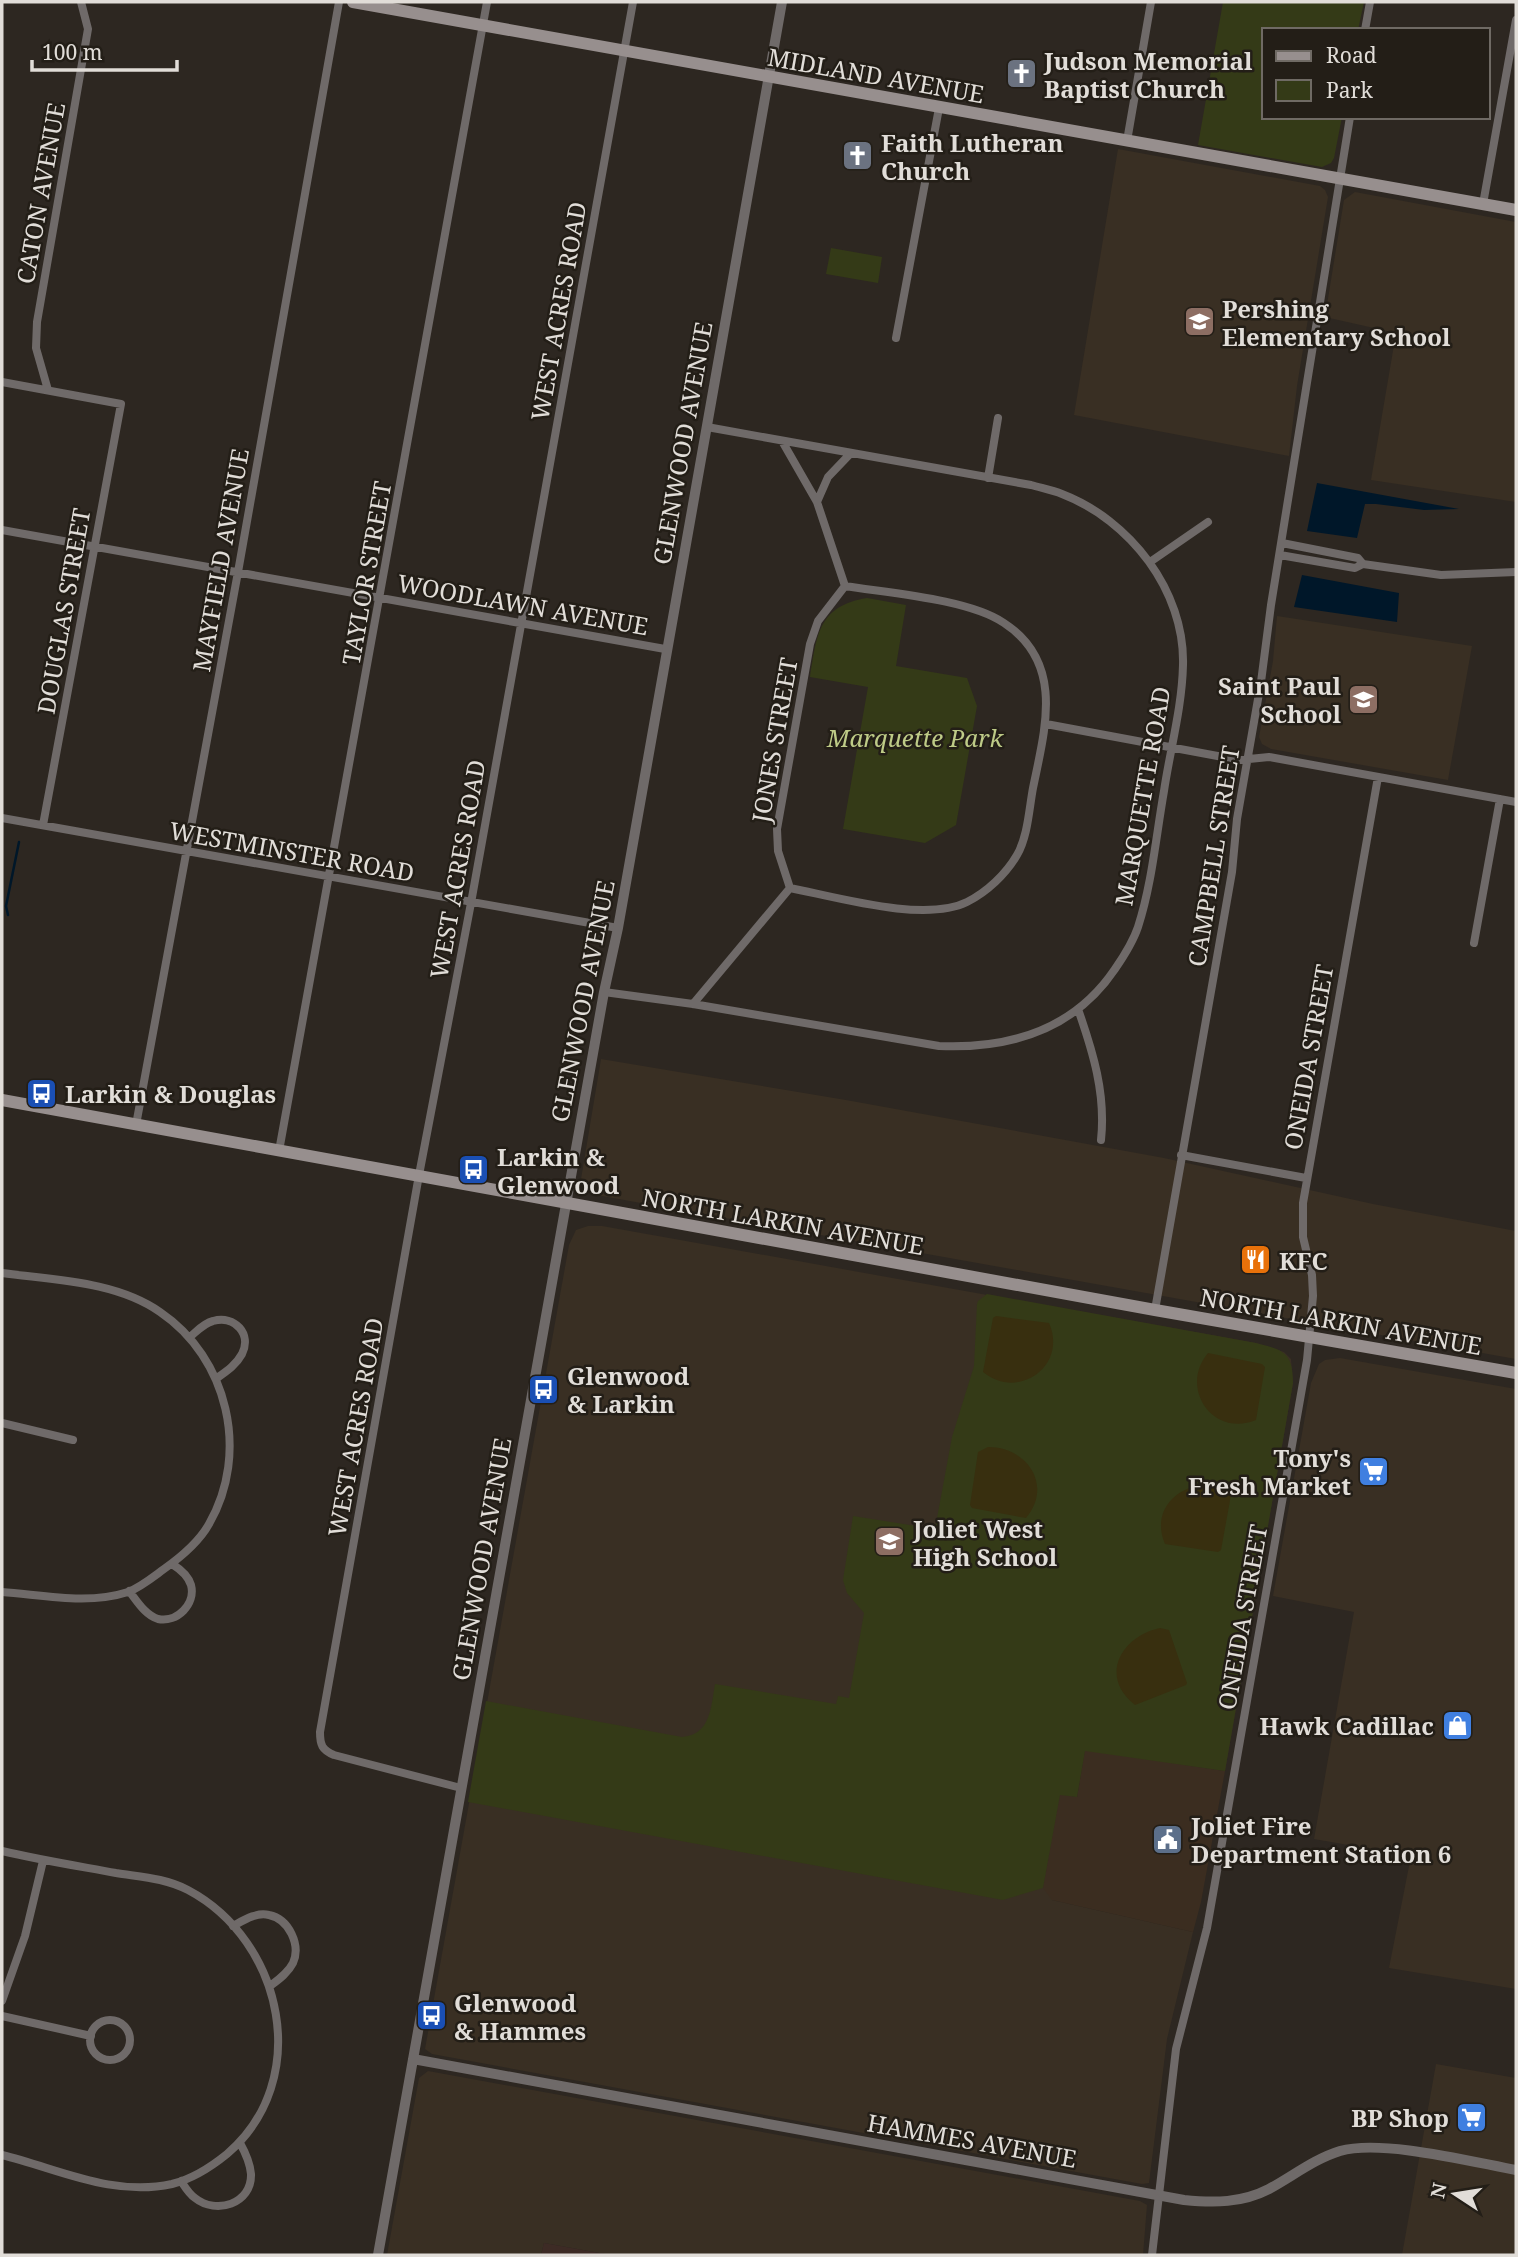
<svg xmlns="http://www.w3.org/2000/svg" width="1518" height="2257" font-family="'Noto Serif',serif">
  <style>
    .built { fill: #392f23 }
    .industrial { fill: #3b2d20 }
    .medical { fill: #3d2b25 }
    .green { fill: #343a17 }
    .sand { fill: #382f0f }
    .water { fill: #001729 }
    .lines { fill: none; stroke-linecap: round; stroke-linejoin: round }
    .stream { stroke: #001729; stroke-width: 2.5 }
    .minor { stroke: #6f6a69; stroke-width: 8 }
    .tertiary { stroke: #6f6a69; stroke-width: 10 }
    .secondary { stroke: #978f8e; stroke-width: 12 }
    .labels { text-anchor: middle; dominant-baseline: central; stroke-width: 5; stroke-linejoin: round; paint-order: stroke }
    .poi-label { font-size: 24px; font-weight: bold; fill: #e1ddd8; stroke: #231e17; text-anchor: start }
    .street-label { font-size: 24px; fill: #e1ddd8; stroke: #231e17 }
    .park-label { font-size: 24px; font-style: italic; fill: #becb87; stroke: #231e17 }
  </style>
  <rect width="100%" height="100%" fill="#2d2721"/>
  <!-- built -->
  <path class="built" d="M1118,149L1320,186L1325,190L1328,197L1297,386L1289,456L1074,415Z
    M1355,192L1516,222V502L1371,480L1396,333L1325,317L1344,200Z
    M1277,616L1472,646L1448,780L1271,749L1262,744L1259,737L1273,661Z
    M601,1059L846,1100L1164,1158L1373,1204L1516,1231V1359L602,1196L587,1189L581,1179Z
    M588,1226H602L1256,1343L1284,1352L1291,1359L1293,1383L1225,1771L1085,1751L1077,1797L1060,1794L1052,1900L1193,1932L1167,2039L1149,2183L1142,2184L432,2054L425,2049L569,1245L576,1230Z
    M1340,1358L1516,1389V1989L1389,1968L1411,1856L1314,1839L1354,1612L1273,1596L1311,1383L1319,1364L1325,1360Z
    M1436,2064L1516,2078V2255H1402Z
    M428,2071L1140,2201L1147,2205L1143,2255H610L544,2243L541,2255H387L419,2078Z"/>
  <!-- industrial -->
  <path class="industrial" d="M1085,1750L1225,1771L1201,1902L1193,1932L1052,1900L1043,1888L1060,1794L1077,1797Z"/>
  <!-- medical -->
  <path class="medical" d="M544,2243L610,2255H541Z"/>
  <!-- green -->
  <path class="green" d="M1223,2H1364L1358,30H1264V117H1342L1334,158L1331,163L1322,167L1198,145Z
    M831,248L882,257L878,283L826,274Z
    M867,598L906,605L896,666L967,678L977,706L956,825L925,843L843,829L868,687L810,677C817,635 818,606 867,598Z
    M987,1294L1256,1343C1283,1350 1293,1352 1293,1383L1225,1771L1085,1751L1077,1797L1060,1795L1043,1888L1003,1900L468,1802L486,1701L682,1737C711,1735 711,1706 715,1684L836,1704L838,1696L849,1698L864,1613L847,1593L843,1580L853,1516L935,1529L952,1437L974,1366L977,1304L978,1301Z"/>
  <!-- sand -->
  <path class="sand" d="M996,1316L1049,1323C1068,1366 1018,1401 983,1372L993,1318Z
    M1208,1353L1262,1364L1265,1367L1256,1420C1212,1438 1179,1387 1208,1353Z
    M988,1447C1028,1447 1053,1486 1026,1518L972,1508L970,1505L978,1452Z
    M1202,1485L1224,1489L1231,1495L1221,1550L1218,1552L1165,1544C1152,1514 1172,1489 1202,1485Z
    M1160,1628L1169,1630L1187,1683L1186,1685L1135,1705C1098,1676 1122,1636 1160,1628Z"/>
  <!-- water -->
  <path class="water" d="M1317,483L1459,509L1424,510L1376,504H1365L1357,538L1307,531Z
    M1302,575L1399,593L1397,622L1294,607Z"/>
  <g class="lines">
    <!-- stream -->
    <path class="stream" d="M8,915L6,906L19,842"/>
    <!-- minor -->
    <path class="minor" d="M1365,30L1370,2
      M1127,141L1151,2
      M1483,204L1516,20
      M896,338L939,108
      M2,382L121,404L43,825
      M48,390L36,348L37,322L88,29L81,2
      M782,441L817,502L845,586
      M988,478L998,418
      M817,502L828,477L850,454
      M2,530L665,649
      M1282,543L1358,558L1363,564
      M1280,555L1355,568L1363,564L1441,575L1516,572
      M1150,562L1208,522
      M1046,724L1239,760L1269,757L1516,802
      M2,818L618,928
      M790,888C836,897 925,923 967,902C987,892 1006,874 1017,855C1028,836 1029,809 1033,788C1045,729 1065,663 1004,623C969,599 888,593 845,586
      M790,888L778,851L777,829L810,644L818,621L845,586
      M1474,943L1500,799
      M604,992L693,1004L939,1046C1010,1049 1074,1030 1115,969C1124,956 1133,942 1138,927C1152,884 1156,836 1164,791C1170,750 1182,708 1183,665C1185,591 1130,520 1062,494C1052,490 1041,488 1031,485L707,427
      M693,1004L790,888
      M1078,1009C1093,1052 1106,1094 1101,1140
      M136,1125L238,572L339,2
      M279,1151L487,2
      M1181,1155L1306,1178
      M2,1273C53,1280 116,1281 160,1312C228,1358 250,1453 209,1524C199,1542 181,1557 164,1569C153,1577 141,1587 128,1592C88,1605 43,1595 2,1592
      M1155,1310L1232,872L1237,819L1261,682L1271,605L1350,117
      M190,1337C197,1331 204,1323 213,1321C235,1315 252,1334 242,1354C236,1365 227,1371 217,1378
      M2,1423L73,1440
      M129,1591C137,1601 145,1615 158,1619C177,1623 196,1604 191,1585C188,1575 180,1569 172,1564
      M461,1788L334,1755C322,1750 320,1745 320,1732L419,1175L471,903L633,2
      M2,1851C40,1860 78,1866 116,1873C141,1877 165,1878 188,1890C284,1941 313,2081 227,2154C211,2167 192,2179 172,2184C112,2197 59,2169 2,2155
      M233,1926C244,1920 256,1912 269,1915C289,1919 301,1945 293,1963C288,1973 278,1980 270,1986
      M2,2001L25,1936L43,1861
      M2,2016L91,2036
      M90 2040a20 20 0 1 1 40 0a20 20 0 1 1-40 0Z
      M181,2181C185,2187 189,2194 195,2198C216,2215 252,2204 251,2174C250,2162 245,2152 240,2143
      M1152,2255L1176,2049L1207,1928L1307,1360L1313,1296L1312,1275L1303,1237V1203L1378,777"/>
    <!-- tertiary -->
    <path class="tertiary" d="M413,2059L1184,2200C1214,2203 1242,2203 1269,2189C1293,2176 1314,2159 1340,2151C1382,2139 1472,2162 1516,2170
      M378,2255L604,992L618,928L782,2"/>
    <!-- secondary -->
    <path class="secondary" d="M353,2L1516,210
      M2,1100L1155,1310L1516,1373"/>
  </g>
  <!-- icons -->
  <defs>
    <symbol id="church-square" viewBox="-11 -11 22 22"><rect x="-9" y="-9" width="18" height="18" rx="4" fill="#6b7280" stroke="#231e17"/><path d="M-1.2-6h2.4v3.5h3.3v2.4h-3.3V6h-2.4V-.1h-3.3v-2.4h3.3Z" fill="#fff"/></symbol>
    <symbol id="school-square" viewBox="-11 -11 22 22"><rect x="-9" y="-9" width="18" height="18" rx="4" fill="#8d6e63" stroke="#231e17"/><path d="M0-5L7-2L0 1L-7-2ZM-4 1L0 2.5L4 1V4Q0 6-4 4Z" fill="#fff"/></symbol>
    <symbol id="bus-square" viewBox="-11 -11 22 22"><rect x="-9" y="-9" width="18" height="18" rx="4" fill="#1a4fb4" stroke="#231e17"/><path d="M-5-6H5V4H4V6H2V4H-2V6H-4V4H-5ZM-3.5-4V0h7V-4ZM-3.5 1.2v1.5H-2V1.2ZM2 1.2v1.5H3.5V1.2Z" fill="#fff"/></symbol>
    <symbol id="restaurant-square" viewBox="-11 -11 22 22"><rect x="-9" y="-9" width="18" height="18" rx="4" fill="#e8710a" stroke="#231e17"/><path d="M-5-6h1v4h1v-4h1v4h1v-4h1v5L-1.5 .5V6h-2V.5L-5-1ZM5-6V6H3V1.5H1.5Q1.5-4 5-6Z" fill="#fff"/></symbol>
    <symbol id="supermarket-square" viewBox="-11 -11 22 22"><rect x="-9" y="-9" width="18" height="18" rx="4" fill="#3f7fe0" stroke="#231e17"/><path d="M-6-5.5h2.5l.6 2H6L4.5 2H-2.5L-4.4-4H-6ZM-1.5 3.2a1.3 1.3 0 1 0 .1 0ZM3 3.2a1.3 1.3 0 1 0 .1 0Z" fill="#fff"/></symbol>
    <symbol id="shop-square" viewBox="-11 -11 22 22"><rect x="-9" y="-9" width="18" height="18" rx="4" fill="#3f7fe0" stroke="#231e17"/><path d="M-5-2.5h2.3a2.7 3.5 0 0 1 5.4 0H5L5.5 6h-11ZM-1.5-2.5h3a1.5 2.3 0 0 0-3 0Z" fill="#fff"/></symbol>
    <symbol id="civic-square" viewBox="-11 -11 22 22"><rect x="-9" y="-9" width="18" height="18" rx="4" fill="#5c6f8a" stroke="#231e17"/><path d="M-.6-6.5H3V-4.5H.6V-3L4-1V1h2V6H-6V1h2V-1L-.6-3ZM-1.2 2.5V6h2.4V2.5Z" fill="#fff"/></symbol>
  </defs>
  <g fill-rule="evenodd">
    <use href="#church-square" x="1004" y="56" width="35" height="35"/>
    <use href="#church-square" x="840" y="138" width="35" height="35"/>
    <use href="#school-square" x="1182" y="304" width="35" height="35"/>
    <use href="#school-square" x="1346" y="682" width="35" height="35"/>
    <use href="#bus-square" x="24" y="1076" width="35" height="35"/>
    <use href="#bus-square" x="456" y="1152" width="35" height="35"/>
    <use href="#restaurant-square" x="1238" y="1242" width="35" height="35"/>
    <use href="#bus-square" x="526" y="1372" width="35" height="35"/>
    <use href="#supermarket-square" x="1356" y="1454" width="35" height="35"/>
    <use href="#school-square" x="872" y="1524" width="35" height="35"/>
    <use href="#shop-square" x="1440" y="1708" width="35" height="35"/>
    <use href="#civic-square" x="1150" y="1822" width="35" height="35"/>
    <use href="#bus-square" x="414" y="1998" width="35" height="35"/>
    <use href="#supermarket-square" x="1454" y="2100" width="35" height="35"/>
  </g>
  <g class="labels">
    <!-- poi labels -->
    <g class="poi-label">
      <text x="1044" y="60">Judson Memorial<tspan x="1044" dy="28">Baptist Church</tspan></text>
      <text x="881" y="142">Faith Lutheran<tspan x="881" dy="28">Church</tspan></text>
      <text x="1222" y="308">Pershing<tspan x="1222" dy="28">Elementary School</tspan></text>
      <text x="1341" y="685" text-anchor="end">Saint Paul<tspan x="1341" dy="28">School</tspan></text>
      <text x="65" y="1093">Larkin &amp; Douglas</text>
      <text x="497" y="1156">Larkin &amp;<tspan x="497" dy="28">Glenwood</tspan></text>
      <text x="1279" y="1260">KFC</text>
      <text x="567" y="1375">Glenwood<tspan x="567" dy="28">&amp; Larkin</tspan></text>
      <text x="1351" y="1457" text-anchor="end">Tony's<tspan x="1351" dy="28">Fresh Market</tspan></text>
      <text x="913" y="1528">Joliet West<tspan x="913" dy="28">High School</tspan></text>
      <text x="1434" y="1725" text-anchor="end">Hawk Cadillac</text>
      <text x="1191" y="1825">Joliet Fire<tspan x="1191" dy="28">Department Station 6</tspan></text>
      <text x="454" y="2002">Glenwood<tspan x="454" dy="28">&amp; Hammes</tspan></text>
      <text x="1449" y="2117" text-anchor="end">BP Shop</text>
    </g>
    <!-- street labels -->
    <g class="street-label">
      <text transform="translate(876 75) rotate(10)">MIDLAND AVENUE</text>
      <text transform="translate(40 193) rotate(-80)">CATON AVENUE</text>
      <text transform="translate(558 311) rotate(-80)">WEST ACRES ROAD</text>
      <text transform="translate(682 443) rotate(-80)">GLENWOOD AVENUE</text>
      <text transform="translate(220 560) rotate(-80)">MAYFIELD AVENUE</text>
      <text transform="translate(366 573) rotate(-80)">TAYLOR STREET</text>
      <text transform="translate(523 604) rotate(10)">WOODLAWN AVENUE</text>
      <text transform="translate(63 611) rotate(-80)">DOUGLAS STREET</text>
      <text transform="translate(774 740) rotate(-80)">JONES STREET</text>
      <text transform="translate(1142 796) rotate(-80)">MARQUETTE ROAD</text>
      <text transform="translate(292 851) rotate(10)">WESTMINSTER ROAD</text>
      <text transform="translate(1213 856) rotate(-81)">CAMPBELL STREET</text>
      <text transform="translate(457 869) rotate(-80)">WEST ACRES ROAD</text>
      <text transform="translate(582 1001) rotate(-79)">GLENWOOD AVENUE</text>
      <text transform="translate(1308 1057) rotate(-80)">ONEIDA STREET</text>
      <text transform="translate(783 1221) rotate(10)">NORTH LARKIN AVENUE</text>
      <text transform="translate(1341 1321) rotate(10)">NORTH LARKIN AVENUE</text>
      <text transform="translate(355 1427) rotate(-80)">WEST ACRES ROAD</text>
      <text transform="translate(481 1559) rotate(-80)">GLENWOOD AVENUE</text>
      <text transform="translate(1242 1617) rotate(-80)">ONEIDA STREET</text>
      <text transform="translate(972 2140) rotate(10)">HAMMES AVENUE</text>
    </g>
    <!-- park labels -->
    <g class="park-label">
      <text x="915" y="737">Marquette Park</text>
    </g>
  </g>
  <!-- border -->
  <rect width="1518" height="2257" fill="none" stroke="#e1ddd8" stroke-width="7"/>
  <!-- legend -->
  <rect x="1262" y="28" width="228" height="91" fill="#231e17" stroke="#6f6a64" stroke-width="2"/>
  <rect x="1276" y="51" width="35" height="10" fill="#978f8e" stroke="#6f6a64" stroke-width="2"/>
  <text x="1326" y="63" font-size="21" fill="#e1ddd8">Road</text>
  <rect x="1276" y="80" width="35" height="21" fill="#343a17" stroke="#6f6a64" stroke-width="2"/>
  <text x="1326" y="98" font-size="21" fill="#e1ddd8">Park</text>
  <!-- north arrow -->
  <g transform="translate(1455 2194) rotate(282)" stroke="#231e17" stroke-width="5" paint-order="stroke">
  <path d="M0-5L12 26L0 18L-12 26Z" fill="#e1ddd8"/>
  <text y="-10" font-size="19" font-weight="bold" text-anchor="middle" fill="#e1ddd8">N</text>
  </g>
  <!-- scale -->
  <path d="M32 60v10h145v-10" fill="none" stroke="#e1ddd8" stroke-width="3.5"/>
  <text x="42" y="60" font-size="21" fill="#e1ddd8" stroke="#231e17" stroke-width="5" paint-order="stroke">100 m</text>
</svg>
